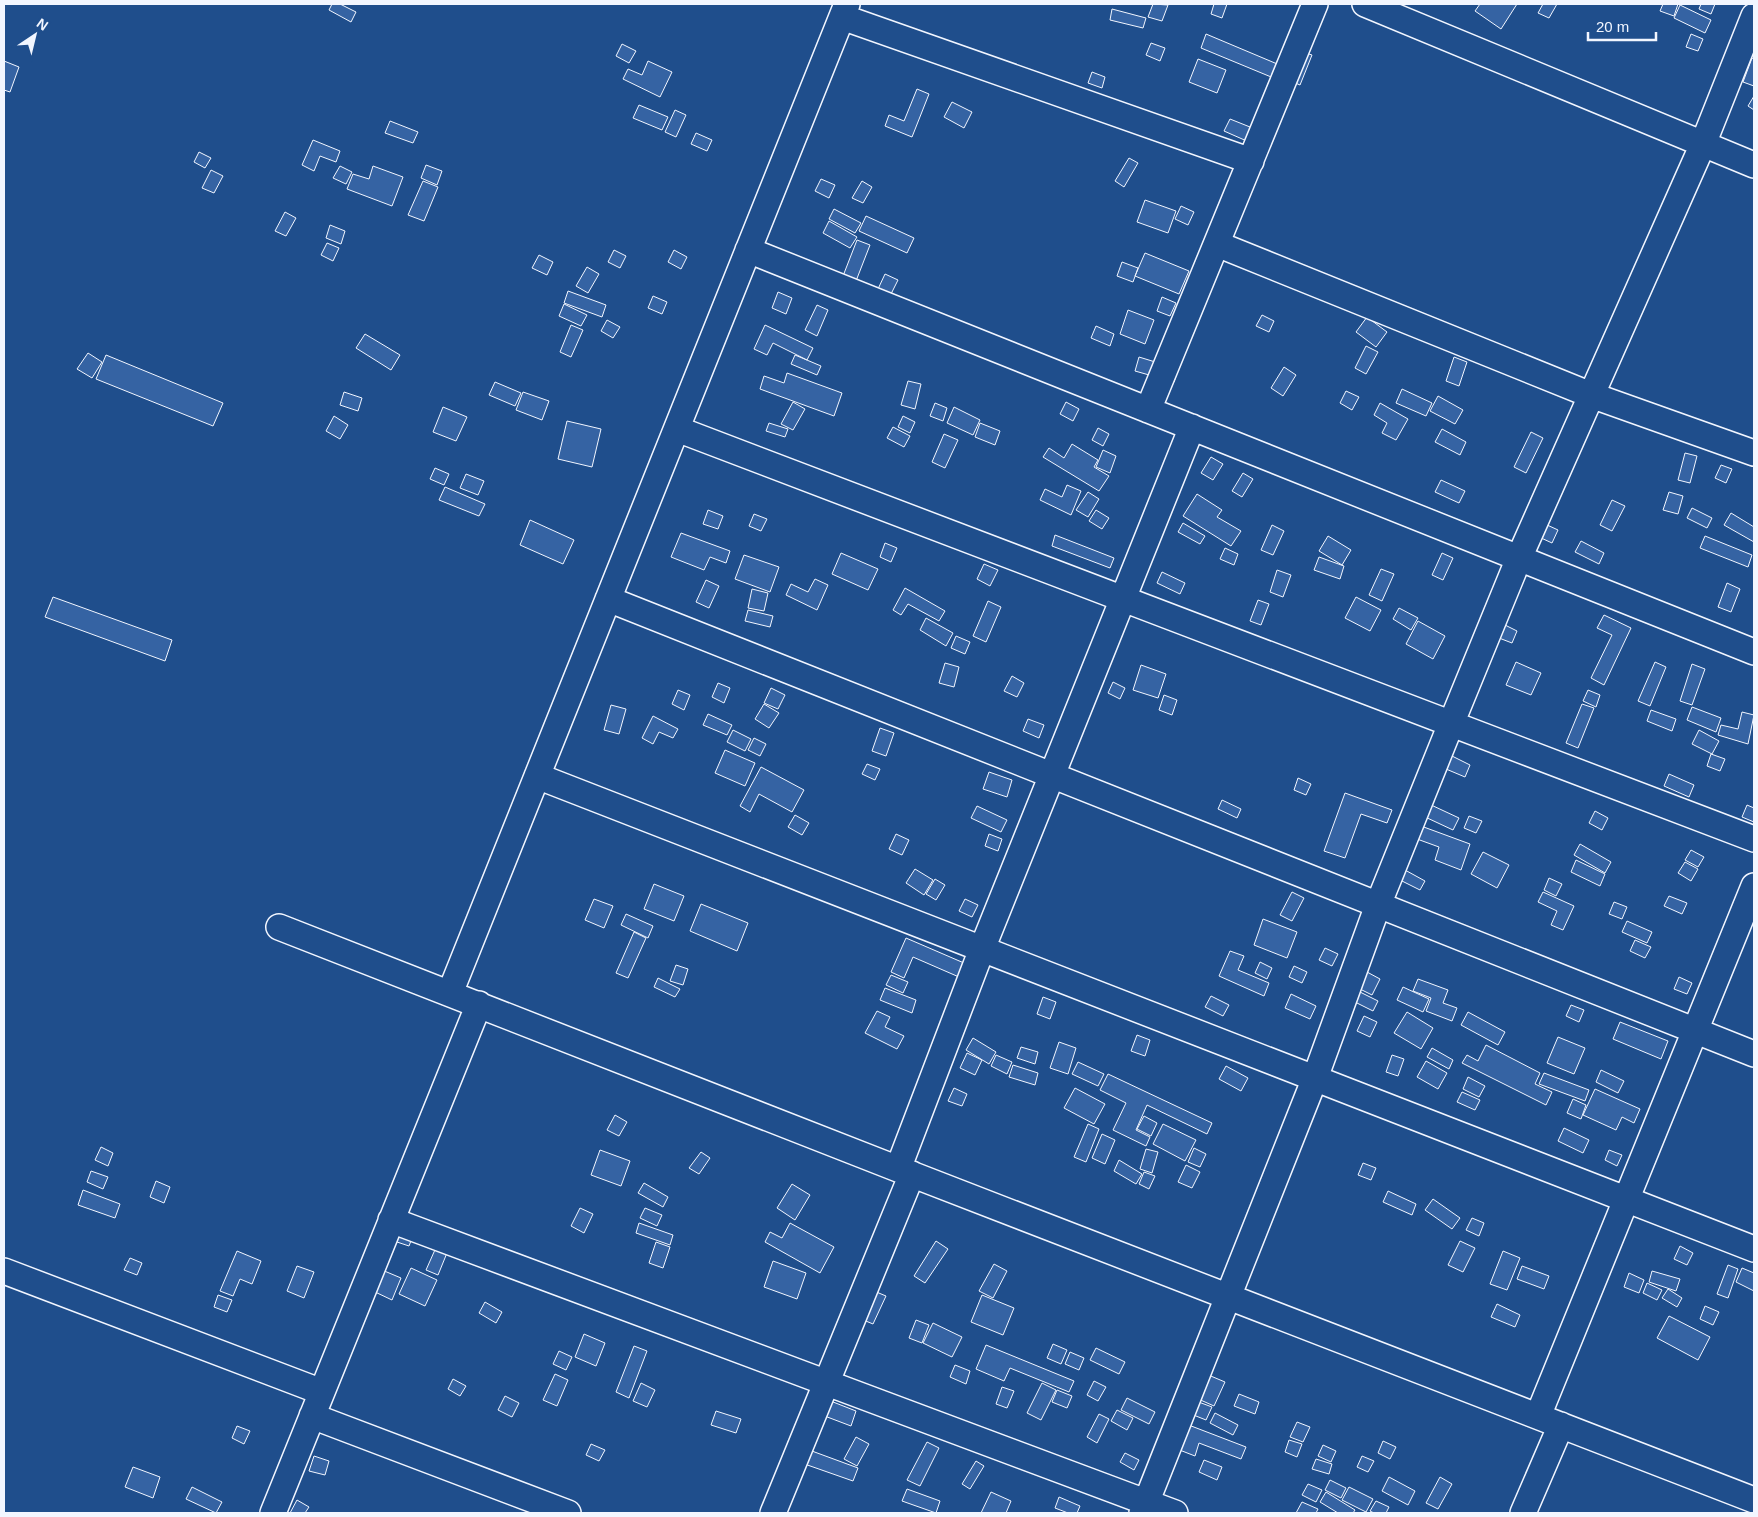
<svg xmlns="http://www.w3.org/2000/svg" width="1758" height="1517" font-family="Arial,sans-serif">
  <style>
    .building { fill: #3563a3; stroke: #f2f6ff }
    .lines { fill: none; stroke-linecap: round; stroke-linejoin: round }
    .minor-casing { stroke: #f2f6ff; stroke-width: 28 }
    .minor { stroke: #1f4e8c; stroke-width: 25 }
  </style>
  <rect width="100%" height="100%" fill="#1f4e8c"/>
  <!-- building -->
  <path class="building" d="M332,4H340L356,12L351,22L329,10Z
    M1153,4L1168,5L1162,21L1148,17Z
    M1214,4H1227L1222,18L1211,14Z
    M1480,4H1517L1501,29L1475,11Z
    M1543,4H1557L1549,18L1538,13Z
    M1663,4H1678L1674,16L1660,11Z
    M1701,4H1715L1711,14L1699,9Z
    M1680,5L1711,20L1705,33L1674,18Z
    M1112,9L1146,18L1143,28L1110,20Z
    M1206,34L1282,66L1276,79L1201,48Z
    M1691,34L1703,39L1698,51L1686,47Z
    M1151,43L1165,48L1160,61L1146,55Z
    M622,44L636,51L629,63L616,56Z
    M1297,50L1312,55L1300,85L1286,79Z
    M1752,58L1754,59V86L1743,82Z
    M1198,59L1226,70L1217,93L1189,82Z
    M4,61L19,67L10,92L4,90Z
    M648,61L672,72L660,97L623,79L628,69L642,75Z
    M1092,72L1105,77L1102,88L1088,83Z
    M917,89L929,94L912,137L885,126L889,115L904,121Z
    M1754,96V110L1748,106Z
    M952,102L972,112L964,128L944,117Z
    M639,105L668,117L662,130L633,118Z
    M675,110L686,115L676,137L665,132Z
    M1230,119L1255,129L1249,142L1224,131Z
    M390,121L418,132L413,143L385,133Z
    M696,133L712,140L707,151L691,144Z
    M313,140L340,151L336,162L320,156L314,171L302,165Z
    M199,152L211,158L205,168L194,162Z
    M1129,158L1138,163L1124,187L1115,181Z
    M426,165L442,171L437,185L421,178Z
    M340,166L352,172L346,184L333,178Z
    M373,166L403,177L392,206L347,189L353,174L369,179Z
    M211,170L223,176L214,193L202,188Z
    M821,179L835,185L829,198L815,191Z
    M423,181L438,187L424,221L408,215Z
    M862,181L872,187L863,203L852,198Z
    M1145,200L1176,211L1168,233L1137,222Z
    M1181,206L1194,212L1188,225L1175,219Z
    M834,209L861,223L855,233L829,219Z
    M285,212L296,218L286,236L275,231Z
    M866,216L914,238L907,253L859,231Z
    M829,221L857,237L850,248L823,233Z
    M330,225L345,231L341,244L326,238Z
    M857,240L870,245L856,281L843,276Z
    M327,243L339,248L333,261L321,255Z
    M614,250L626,256L620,268L608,262Z
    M674,250L687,257L681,269L668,262Z
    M1145,253L1189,271L1179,294L1135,276Z
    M539,255L553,262L547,275L532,268Z
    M1122,262L1138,268L1133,282L1117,276Z
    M587,267L599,274L588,293L576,286Z
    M885,274L898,280L891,294L878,289Z
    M568,291L606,305L602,317L564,303Z
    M778,292L792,298L786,314L772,308Z
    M653,296L667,302L662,314L648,308Z
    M1162,297L1176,303L1170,316L1157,311Z
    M564,304L587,315L581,326L559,316Z
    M817,305L828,310L817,336L805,330Z
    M1128,310L1154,320L1145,344L1120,334Z
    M1262,315L1274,321L1269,332L1256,326Z
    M1367,317L1387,332L1376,347L1356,332Z
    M607,320L620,327L613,338L601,331Z
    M571,325L583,330L571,357L560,352Z
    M765,325L813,348L807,360L773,343L767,355L754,349Z
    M1096,326L1114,334L1110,346L1091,338Z
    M365,334L400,355L391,370L356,348Z
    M1366,346L1378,352L1366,374L1355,368Z
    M88,353L102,362L92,378L77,369Z
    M106,355L223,403L213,426L96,379Z
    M795,355L821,366L817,375L791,364Z
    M1139,357L1178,369L1174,382L1135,371Z
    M1454,357L1467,362L1459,386L1446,381Z
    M1284,367L1296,375L1283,396L1271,388Z
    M787,373L842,393L834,416L760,389L764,376L784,383Z
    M908,381L921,384L915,409L901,405Z
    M495,382L521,393L515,406L489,395Z
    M1402,389L1432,403L1426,416L1396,403Z
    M1346,391L1359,397L1352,410L1340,403Z
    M344,392L362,398L358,411L340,405Z
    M523,392L549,401L542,420L516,410Z
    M1438,396L1463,410L1455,424L1430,411Z
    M793,402L805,409L793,430L781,424Z
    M1066,402L1079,409L1073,421L1060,414Z
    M935,403L947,408L943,421L930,416Z
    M1380,403L1408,419L1396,440L1382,433L1387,423L1374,415Z
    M443,407L467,417L456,441L433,432Z
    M954,407L980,420L973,435L947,423Z
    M334,416L348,425L340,439L326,431Z
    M903,416L915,422L910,433L898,427Z
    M567,421L601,429L592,467L558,459Z
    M769,423L788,429L785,437L766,431Z
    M980,423L1000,431L995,445L975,437Z
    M893,427L910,436L904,447L887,438Z
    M1098,428L1109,434L1103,446L1092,440Z
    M1442,429L1466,442L1460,455L1435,442Z
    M1531,432L1543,438L1526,473L1514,467Z
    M944,434L958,440L945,468L932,462Z
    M1072,444L1098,460L1094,467L1109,476L1099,491L1043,457L1049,448L1064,458Z
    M1103,450L1116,456L1110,473L1096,467Z
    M1685,453L1697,456L1690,483L1678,480Z
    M1211,457L1223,464L1213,480L1201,473Z
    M1721,465L1732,469L1726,483L1715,478Z
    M435,468L449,474L444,485L430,479Z
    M1243,473L1253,479L1242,497L1232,491Z
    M466,474L484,481L478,495L460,488Z
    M1441,480L1465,491L1459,503L1435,492Z
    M1067,485L1081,491L1071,515L1040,500L1045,489L1062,497Z
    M445,487L485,504L479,516L439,500Z
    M1088,492L1099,499L1088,517L1076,510Z
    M1669,492L1683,496L1678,514L1663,510Z
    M1197,494L1222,510L1217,517L1241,531L1231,546L1183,516Z
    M1612,500L1625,506L1612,531L1600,525Z
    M1692,508L1712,518L1707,528L1687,518Z
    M708,510L723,516L718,529L703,524Z
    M1096,510L1109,518L1102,529L1089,521Z
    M1731,513L1754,527V542L1724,525Z
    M754,514L767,519L761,531L749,526Z
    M530,520L574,540L563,564L520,545Z
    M1183,523L1205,536L1200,544L1178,532Z
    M1545,524L1558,530L1552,543L1539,537Z
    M1272,525L1284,531L1273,555L1261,550Z
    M681,533L730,551L726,563L710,557L704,570L671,557Z
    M1055,535L1114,558L1110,568L1052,546Z
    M1328,536L1351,550L1342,565L1319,551Z
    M1705,536L1752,555L1748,567L1700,548Z
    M1581,541L1604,553L1599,564L1575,552Z
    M885,543L897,548L891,562L880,557Z
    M1225,548L1238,554L1234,565L1220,559Z
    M841,553L878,569L868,590L832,574Z
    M1442,553L1453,558L1443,580L1432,575Z
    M744,555L779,567L770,592L735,579Z
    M1319,557L1344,566L1340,579L1314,570Z
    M984,564L998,570L990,586L977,579Z
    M1381,569L1394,574L1382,601L1369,595Z
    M1277,570L1291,575L1283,597L1270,592Z
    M1162,572L1185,583L1180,594L1157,583Z
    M815,579L828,585L817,610L786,595L791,584L808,592Z
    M706,580L719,586L709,608L696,602Z
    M1727,583L1740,589L1731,612L1718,607Z
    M905,588L945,611L939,621L908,604L901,615L893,610Z
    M752,589L768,593L764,611L748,608Z
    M53,597L172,640L165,661L45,617Z
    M1356,597L1381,610L1370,631L1345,618Z
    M1258,600L1269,604L1261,625L1250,621Z
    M988,601L1001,607L986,642L973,636Z
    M1399,608L1418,618L1411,630L1393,619Z
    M748,610L773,616L770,627L745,621Z
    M1604,615L1631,628L1604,685L1591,678L1612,635L1597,628Z
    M926,618L953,633L946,646L920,630Z
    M1418,621L1445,636L1433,659L1406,644Z
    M1505,625L1517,631L1512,643L1499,638Z
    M956,636L970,642L965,654L951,648Z
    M1516,662L1541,673L1531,695L1506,685Z
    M1655,662L1666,667L1650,706L1638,701Z
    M945,663L959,667L954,687L939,683Z
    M1692,664L1705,669L1692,705L1680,701Z
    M1141,665L1166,674L1158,698L1133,690Z
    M1012,676L1024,683L1017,697L1004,691Z
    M1113,682L1125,688L1120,699L1108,693Z
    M718,683L730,688L724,703L712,697Z
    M771,688L785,695L778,709L764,703Z
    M678,690L690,695L684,710L672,704Z
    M1588,690L1600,695L1596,707L1583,701Z
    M1164,695L1177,700L1172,715L1159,710Z
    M764,704L779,713L769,728L755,719Z
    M1582,704L1594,708L1578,748L1566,743Z
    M611,705L626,709L619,734L604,730Z
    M1692,707L1721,718L1716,732L1687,720Z
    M1651,710L1676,719L1672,731L1647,721Z
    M1742,712L1754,715L1748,744L1718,735L1721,725L1738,729Z
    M708,714L732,725L727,735L703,725Z
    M653,716L678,729L673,738L659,732L653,744L642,738Z
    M1028,719L1044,725L1039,738L1023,731Z
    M880,728L894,733L886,756L872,751Z
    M733,730L751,739L745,751L727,742Z
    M1699,730L1719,741L1712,754L1692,744Z
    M754,738L766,744L760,756L748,750Z
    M725,750L755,763L745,786L715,773Z
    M1711,754L1725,759L1720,771L1707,766Z
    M1452,756L1470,765L1465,777L1446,769Z
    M867,764L880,769L875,780L862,774Z
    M761,767L804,790L792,812L759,794L750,812L740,806Z
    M989,772L1012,780L1007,797L983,789Z
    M1669,774L1694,785L1689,797L1664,786Z
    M1298,778L1311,784L1306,795L1294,790Z
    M1345,793L1392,810L1387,823L1361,814L1345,858L1324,851Z
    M1222,800L1241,809L1237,818L1218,809Z
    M1429,804L1459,818L1453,830L1423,816Z
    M1747,805L1754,808V822L1742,817Z
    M977,806L1007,820L1001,832L971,818Z
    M1595,811L1608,818L1602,830L1589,823Z
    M795,815L809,823L802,835L788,827Z
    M1469,816L1482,821L1476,833L1464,828Z
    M1421,826L1470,844L1461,870L1435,860L1439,847L1417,839Z
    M896,834L909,840L902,855L889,849Z
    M989,834L1002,839L998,851L985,846Z
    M1580,844L1611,862L1605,873L1574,855Z
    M1691,850L1704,857L1698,867L1685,860Z
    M1483,852L1509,865L1497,888L1471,874Z
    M1576,860L1605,874L1600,886L1571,872Z
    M1685,862L1698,869L1691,881L1678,873Z
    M915,869L933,880L924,895L906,883Z
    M1405,870L1425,881L1420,890L1400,880Z
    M1549,878L1562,884L1556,896L1544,890Z
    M935,879L945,885L936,900L926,894Z
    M654,884L684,896L674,921L644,909Z
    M1292,892L1304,898L1292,921L1280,915Z
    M1543,892L1574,906L1563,930L1551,925L1557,911L1538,902Z
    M1669,896L1687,903L1682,914L1664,906Z
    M594,899L613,906L604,928L585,920Z
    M965,899L978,905L972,917L959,911Z
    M1614,902L1627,907L1622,919L1609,914Z
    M701,904L748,923L737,951L690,931Z
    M626,914L653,926L648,938L621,925Z
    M1263,919L1297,932L1287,958L1254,945Z
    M1627,921L1652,932L1647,943L1622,932Z
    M634,932L646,938L628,978L616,973Z
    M906,938L964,963L959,977L913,957L904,978L891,972Z
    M1635,940L1651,947L1645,958L1630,951Z
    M1325,948L1338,954L1332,966L1319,960Z
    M1230,951L1244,956L1238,970L1269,983L1264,996L1219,976Z
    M1260,962L1272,968L1267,979L1255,973Z
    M676,965L688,969L683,985L670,981Z
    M1294,966L1307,972L1302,983L1289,977Z
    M1367,972L1380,979L1372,995L1358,988Z
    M891,975L908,982L903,993L886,985Z
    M1679,977L1692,983L1687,994L1674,989Z
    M658,978L680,989L675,997L654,987Z
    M1418,979L1448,990L1443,1003L1457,1008L1452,1021L1426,1011L1431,998L1413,991Z
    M1403,987L1429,999L1423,1012L1397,1000Z
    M885,988L916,1000L912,1013L880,1000Z
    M1358,991L1378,1001L1373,1011L1353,1001Z
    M1291,994L1316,1006L1310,1019L1285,1008Z
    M1211,996L1229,1005L1223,1016L1205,1007Z
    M1043,997L1056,1002L1050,1019L1037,1014Z
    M1571,1005L1584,1010L1579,1022L1566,1016Z
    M877,1011L890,1017L885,1027L904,1036L897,1049L865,1033Z
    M1407,1012L1433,1028L1421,1049L1394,1033Z
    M1468,1012L1505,1032L1498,1045L1461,1025Z
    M1364,1016L1377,1022L1370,1037L1357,1031Z
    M1620,1022L1668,1041L1661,1059L1613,1039Z
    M1137,1035L1150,1040L1145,1056L1131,1051Z
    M1558,1037L1585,1048L1574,1074L1547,1063Z
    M973,1038L996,1052L989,1064L966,1050Z
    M1059,1042L1076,1048L1068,1074L1050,1068Z
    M1486,1045L1540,1073L1535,1084L1552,1092L1546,1105L1462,1063L1467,1055L1478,1061Z
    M1021,1047L1038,1052L1035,1064L1017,1058Z
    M1432,1048L1453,1060L1449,1069L1427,1057Z
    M967,1053L982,1060L975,1075L960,1068Z
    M996,1055L1012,1062L1007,1074L991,1066Z
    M1392,1055L1404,1059L1398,1076L1386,1072Z
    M1426,1061L1447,1073L1438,1089L1417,1077Z
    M1078,1062L1104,1074L1098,1086L1072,1074Z
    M1013,1065L1038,1073L1035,1085L1009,1077Z
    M1226,1066L1248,1078L1241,1091L1219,1079Z
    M1601,1070L1624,1081L1618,1093L1596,1082Z
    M1544,1073L1589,1090L1585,1101L1539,1084Z
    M1108,1074L1212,1123L1207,1134L1147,1105L1136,1130L1150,1137L1146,1146L1113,1130L1126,1103L1100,1090Z
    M1468,1077L1485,1086L1479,1097L1463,1089Z
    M954,1088L967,1094L962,1106L948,1101Z
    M1075,1088L1105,1104L1094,1124L1064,1108Z
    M1595,1089L1640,1109L1634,1123L1622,1117L1616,1130L1583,1115Z
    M1462,1092L1480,1100L1475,1110L1457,1102Z
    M1573,1099L1586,1105L1581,1119L1567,1113Z
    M615,1115L627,1122L619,1136L607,1130Z
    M1144,1116L1157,1123L1151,1136L1137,1129Z
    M1088,1124L1099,1129L1086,1162L1074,1157Z
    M1163,1124L1196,1140L1185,1161L1153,1144Z
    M1564,1128L1589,1140L1583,1153L1558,1141Z
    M1102,1134L1115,1140L1105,1164L1092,1158Z
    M101,1147L113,1153L108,1166L95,1160Z
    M1194,1148L1206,1154L1200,1167L1188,1162Z
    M1146,1149L1158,1152L1152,1173L1140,1169Z
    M600,1150L630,1161L621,1186L591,1175Z
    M1609,1150L1622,1155L1617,1166L1605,1160Z
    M701,1152L710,1158L699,1174L689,1168Z
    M1119,1160L1142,1174L1136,1184L1114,1171Z
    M1363,1163L1376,1168L1371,1180L1358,1175Z
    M1186,1165L1200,1172L1192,1188L1178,1182Z
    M91,1171L108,1177L103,1189L87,1182Z
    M1144,1172L1155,1176L1149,1189L1139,1184Z
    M156,1181L170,1187L164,1203L150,1197Z
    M644,1183L668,1197L663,1207L638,1193Z
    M792,1184L810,1195L795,1220L777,1208Z
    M83,1190L120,1204L115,1218L78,1205Z
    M1388,1191L1416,1204L1412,1215L1383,1202Z
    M1433,1199L1460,1218L1452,1229L1425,1210Z
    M580,1208L593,1214L584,1233L571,1226Z
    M645,1208L662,1215L657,1226L640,1218Z
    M1472,1218L1484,1223L1479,1236L1466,1230Z
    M639,1223L673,1235L670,1245L636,1233Z
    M790,1223L834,1247L820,1273L765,1242L770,1232L782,1238Z
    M399,1228L414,1233L409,1246L394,1241Z
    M936,1241L948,1249L925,1283L914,1276Z
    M1460,1241L1475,1248L1463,1272L1448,1265Z
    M656,1242L670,1247L663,1268L649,1263Z
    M438,1243L449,1248L438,1275L426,1270Z
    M1680,1246L1693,1253L1687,1265L1674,1259Z
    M237,1251L261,1261L252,1284L240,1279L233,1296L220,1291Z
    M1503,1251L1520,1258L1507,1290L1490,1284Z
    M130,1258L142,1263L137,1275L124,1270Z
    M773,1261L806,1273L797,1299L764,1287Z
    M994,1264L1007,1271L993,1298L979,1291Z
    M1728,1265L1738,1269L1728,1298L1717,1294Z
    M297,1266L314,1272L304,1298L287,1291Z
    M1522,1266L1549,1276L1544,1289L1517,1279Z
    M411,1268L437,1280L425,1306L399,1294Z
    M1742,1268L1754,1273V1291L1736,1282Z
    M382,1270L401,1278L392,1300L373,1291Z
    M1652,1271L1680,1279L1676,1291L1649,1282Z
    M1629,1273L1644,1280L1639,1293L1624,1287Z
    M1647,1283L1662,1290L1657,1300L1643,1293Z
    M1668,1289L1682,1298L1677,1307L1662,1298Z
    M874,1291L886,1296L873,1324L861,1319Z
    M218,1295L232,1300L227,1312L214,1307Z
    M982,1295L1014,1308L1003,1335L971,1322Z
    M485,1302L502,1312L496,1323L479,1313Z
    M1497,1304L1520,1315L1515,1327L1491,1317Z
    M1705,1306L1719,1312L1713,1325L1700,1319Z
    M1669,1316L1710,1337L1698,1360L1657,1338Z
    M916,1320L929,1325L922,1343L909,1338Z
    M933,1323L962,1337L952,1357L923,1343Z
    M584,1334L605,1343L596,1366L575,1357Z
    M1053,1344L1067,1350L1061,1364L1047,1358Z
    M986,1345L1074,1381L1069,1392L1010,1368L1004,1381L976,1369Z
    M634,1346L647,1351L629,1398L616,1392Z
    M1096,1348L1125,1362L1119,1374L1090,1360Z
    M559,1351L572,1357L566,1370L553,1364Z
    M1070,1352L1084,1358L1079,1370L1065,1364Z
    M955,1365L970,1371L966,1384L950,1377Z
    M555,1374L568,1380L557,1406L543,1400Z
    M1206,1374L1225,1382L1214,1406L1196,1398Z
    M453,1379L466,1386L460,1396L448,1389Z
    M1094,1381L1106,1387L1098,1401L1087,1395Z
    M641,1383L655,1390L647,1407L633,1401Z
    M1042,1383L1056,1390L1041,1420L1027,1413Z
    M1002,1387L1014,1391L1007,1408L996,1404Z
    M1057,1390L1072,1396L1067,1408L1052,1402Z
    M1239,1394L1259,1402L1255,1414L1234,1406Z
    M505,1396L519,1403L512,1417L498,1410Z
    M1127,1398L1155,1412L1149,1424L1121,1410Z
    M828,1400L856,1411L851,1426L822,1415Z
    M1196,1401L1212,1407L1206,1420L1191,1414Z
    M1117,1410L1133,1418L1127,1430L1111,1421Z
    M716,1411L741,1419L736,1433L711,1425Z
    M1215,1413L1238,1425L1233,1435L1210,1423Z
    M1099,1414L1109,1419L1097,1443L1087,1437Z
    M1297,1422L1310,1427L1303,1442L1290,1437Z
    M1186,1424L1246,1447L1241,1459L1199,1443L1195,1456L1177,1449Z
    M237,1426L250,1431L244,1444L232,1438Z
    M856,1437L869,1444L857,1466L844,1459Z
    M1289,1440L1302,1444L1297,1457L1285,1452Z
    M1383,1441L1396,1447L1390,1459L1378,1453Z
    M927,1442L939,1448L920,1486L907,1480Z
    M591,1444L605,1450L599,1461L586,1455Z
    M1323,1445L1336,1451L1331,1462L1318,1456Z
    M801,1447L858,1468L853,1481L796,1461Z
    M1125,1453L1139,1460L1134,1470L1120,1462Z
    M314,1456L329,1461L325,1475L309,1471Z
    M1362,1456L1374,1461L1368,1472L1357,1467Z
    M1316,1459L1332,1464L1329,1474L1312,1469Z
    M1204,1460L1222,1467L1217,1480L1199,1472Z
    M976,1461L984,1466L970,1489L962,1484Z
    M133,1467L160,1477L153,1498L125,1487Z
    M1389,1477L1415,1491L1408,1505L1382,1491Z
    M1440,1477L1452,1484L1438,1509L1426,1503Z
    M1330,1480L1346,1488L1341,1498L1325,1490Z
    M1308,1484L1322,1490L1316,1502L1302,1495Z
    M192,1487L222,1502L216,1513L186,1499Z
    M1349,1487L1373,1499L1366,1512L1342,1500Z
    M907,1489L940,1501L936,1513L902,1501Z
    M991,1492L1011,1501L1006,1513H981Z
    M1326,1492L1355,1510L1353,1513H1338L1320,1502Z
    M1059,1497L1080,1506L1077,1513H1068L1055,1508Z
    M297,1500L309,1507L305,1513H290Z
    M1376,1501L1389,1507L1386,1513H1374L1370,1511Z
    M1302,1502L1318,1509L1316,1513H1296Z"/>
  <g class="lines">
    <defs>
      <path id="minor" d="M1365,4L1754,165
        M842,17L1251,161
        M1217,244L1591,395L1754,453
        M748,250L1754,652
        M1148,410L1315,4
        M677,429L1754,839
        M608,599L1754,1054
        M537,776L1754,1249
        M279,927L898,1169L1754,1500
        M450,993L847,4
        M898,1169L982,949L1192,427
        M391,1220L1175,1513
        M4,1271L322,1392
        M312,1416L568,1513
        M1538,1416L1754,886
        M273,1513L479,1004
        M773,1513L912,1174
        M1142,1513L1315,1078L1378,905L1451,724L1519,558L1703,144L1754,16
        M1523,1513L1561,1425"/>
    </defs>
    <!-- minor casing -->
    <use href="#minor" class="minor-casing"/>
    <!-- minor -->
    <use href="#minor" class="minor"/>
  </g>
  <!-- border -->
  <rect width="1758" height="1517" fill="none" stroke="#f2f6ff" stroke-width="10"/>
  <!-- north arrow -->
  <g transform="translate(35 35) rotate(35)" stroke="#1f4e8c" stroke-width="4" paint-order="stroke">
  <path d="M0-4L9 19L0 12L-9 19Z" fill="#f2f6ff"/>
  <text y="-8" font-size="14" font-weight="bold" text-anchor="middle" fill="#f2f6ff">N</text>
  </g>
  <!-- scale -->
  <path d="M1588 32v8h68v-8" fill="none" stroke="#f2f6ff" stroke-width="2.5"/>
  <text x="1596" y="32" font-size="15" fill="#f2f6ff" stroke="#1f4e8c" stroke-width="4" paint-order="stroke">20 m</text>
</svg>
